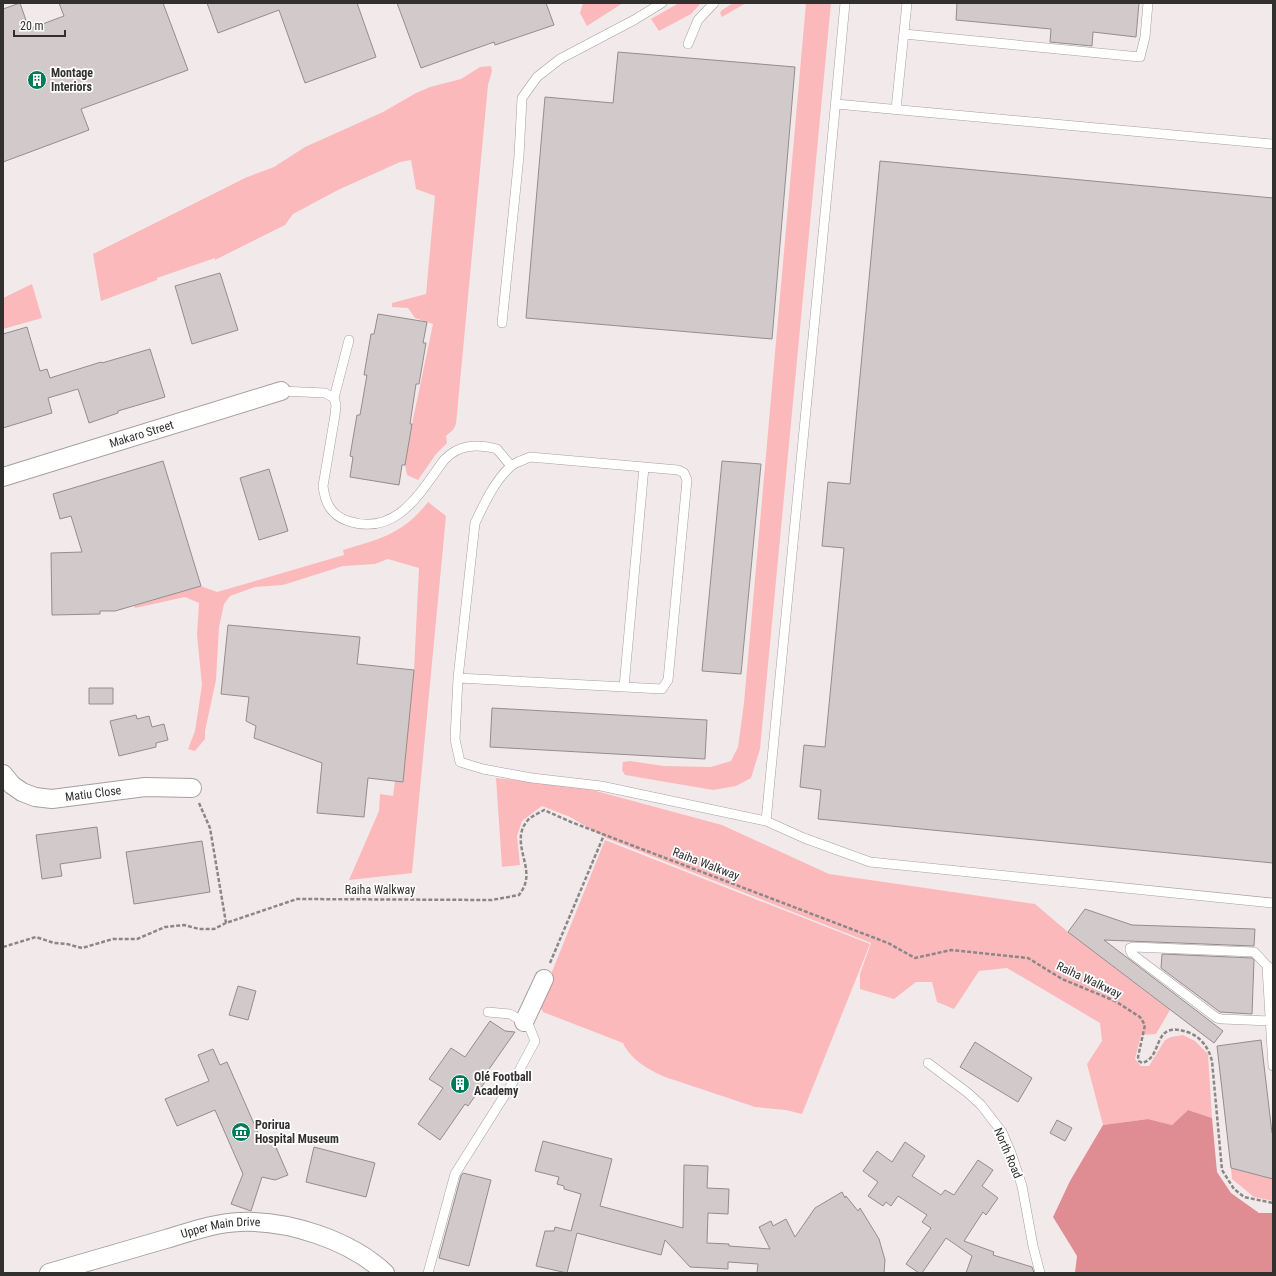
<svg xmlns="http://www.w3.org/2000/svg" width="1276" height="1276" font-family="'Roboto Condensed',sans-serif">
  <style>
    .green { fill: #fcb9bc }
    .forest { fill: #df8d92 }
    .building { fill: #d1c9ca; stroke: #948d8d }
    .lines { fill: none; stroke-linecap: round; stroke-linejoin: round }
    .service-casing { stroke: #a69f9f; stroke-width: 10 }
    .minor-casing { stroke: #a69f9f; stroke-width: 20 }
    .path { stroke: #8c8787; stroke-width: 2.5; stroke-dasharray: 4 2; stroke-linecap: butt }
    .service { stroke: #fff; stroke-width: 9 }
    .minor { stroke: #fff; stroke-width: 18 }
    .labels { text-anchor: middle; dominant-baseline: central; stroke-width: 3.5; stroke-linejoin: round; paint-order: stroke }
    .poi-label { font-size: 12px; font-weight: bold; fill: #322f2f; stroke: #fff; text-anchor: start }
    .street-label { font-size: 12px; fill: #322f2f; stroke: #fff }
  </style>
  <rect width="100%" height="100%" fill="#f2eaea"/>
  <!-- green -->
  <path class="green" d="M583,3H623L587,26L580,13Z
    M679,3H701L691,14L659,31L651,19Z
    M733,3H746L722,17L720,13L722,10Z
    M806,3H831L760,749L751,778L736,786L713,790L625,775L622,770L623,762L630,761L664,766L711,767L731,761L738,747L744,703Z
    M491,66L492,71L488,85L456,424L453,430L446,436L447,443L436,454L418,480L407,475L405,465L412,424L433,324L415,318L408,308L392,307V303L426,294L435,196L416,189L411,160L400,162L338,190L293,214L285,225L215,260V258L157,278V280L101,301L93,254L245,178L274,167L305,147L383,112L416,93L430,87L461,79L480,67Z
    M32,284L42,318L3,329V298Z
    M428,502L446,516L412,873L349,880L379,811L380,794L393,796L395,781H403L414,670L419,568L388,559L375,564L343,566L283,585L255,587L230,596L224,604L219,627L216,680L205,731V739L195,751L188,749L195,731L202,685L197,635L199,603L185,597L135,608L134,606L201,586L217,592L344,555L343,550C380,539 403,534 428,502Z
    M496,778L585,788L722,825L829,874L1035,904L1068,932L1170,1010L1156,1034L1141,1035L1135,1059L1141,1066H1149L1165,1040L1171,1037L1183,1035L1195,1041L1208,1054L1212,1118L1188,1110L1172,1125L1148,1119L1103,1125L1087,1064L1102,1041L1100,1023L1007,968L979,971L954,1009L937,1002L932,982H916L894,999L860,989V974L871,943L606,838L570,817L542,806L522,821L517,836L520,865L502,867Z
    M605,840L870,944L802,1114L786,1110L755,1107L665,1077C649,1070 630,1059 623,1043L543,1012L539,1004Z
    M1231,1168L1273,1179V1201L1254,1197L1232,1179Z"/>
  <!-- forest -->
  <path class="forest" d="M1188,1110L1212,1118L1217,1172L1231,1193L1259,1213H1273V1273H1075L1077,1256L1053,1217L1070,1181L1103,1125L1148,1119L1172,1125Z"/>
  <!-- building -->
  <path class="building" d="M20,3L29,29L64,16L59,3H163L188,70L81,109L89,130L3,162V9Z
    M207,3H357L376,57L305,83L279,10L218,33Z
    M397,3H546L554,25L495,45L494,42L421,68Z
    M957,3H1139L1136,37L1093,32L1092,46L1050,42L1051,29L956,20Z
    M618,52L795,67L772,339L526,318L545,97L613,103Z
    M880,161L1273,198V863L818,819L821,790L800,787L804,745L825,747L844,548L822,546L828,482L850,484Z
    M220,273L238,330L192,344L175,286Z
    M378,314L427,322L423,343H426L419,384H416L410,424H412L405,465H402L399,485L350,477L353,457L350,456L357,415H360L367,375H364L371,334H374Z
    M27,327L40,371L47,369L50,378L101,362L102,363L150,349L165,397L118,411V413L89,423L78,389L48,398L52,413L3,428V334Z
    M163,461L201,586L115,611H100V614L52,615L51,553L82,552L71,516L60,519L53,494Z
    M722,461L761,464L741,674L702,671Z
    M269,469L288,531L259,540L240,478Z
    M228,625L360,637L357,664L414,670L403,782L368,778L364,817L317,813L322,763L254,738L256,726L246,721L249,697L221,694Z
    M89,688H113V704H89Z
    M492,708L707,720L705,759L490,747Z
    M136,715L137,719L149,716L152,727L164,724L168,740L156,743V747L119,756L110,721Z
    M97,827L101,858L60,864L62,876L42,879L36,835Z
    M202,841L210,892L134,904L126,852Z
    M1085,909L1132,925L1255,929L1254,946L1104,940L1223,1031L1214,1043L1068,932Z
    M1162,954L1252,958L1254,960L1252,1014L1220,1012L1161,968Z
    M238,986L256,991L248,1020L229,1015Z
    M490,1021L505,1031L515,1032L487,1072L490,1075L468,1106L465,1104L440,1140L418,1124L443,1088L429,1079L451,1048L465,1057Z
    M1261,1040L1272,1133L1273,1134V1179L1231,1168L1217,1046Z
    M975,1042L1032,1078L1018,1102L960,1067Z
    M213,1049L220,1065L227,1062L262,1142L272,1138L288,1175L275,1180L262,1177L251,1211L231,1204L243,1174L215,1110L177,1126L165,1099L209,1081L198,1055Z
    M1057,1120L1072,1128L1065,1141L1050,1133Z
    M543,1141L612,1159L600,1206L683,1228L684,1165L708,1166L707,1188L729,1189L728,1214L708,1213L707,1243L729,1244V1246L770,1249L759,1227L771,1221L773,1226L786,1219L795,1237L815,1208L842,1192L845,1198L846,1196L858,1211L860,1208L879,1239L885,1260L884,1273H757L758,1264L728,1262V1269L690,1267L665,1240L661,1255L577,1233L567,1273L536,1266L545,1231H554L555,1227L571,1231L581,1194L564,1189V1186L557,1184L559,1177L535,1171Z
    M905,1142L925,1156L912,1176L941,1195L945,1190L954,1195L978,1160L993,1170L982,1186L998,1198L986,1215L983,1212L964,1241L994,1252L993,1255L1032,1267L1034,1273H966L972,1256L946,1238L922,1273H919L906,1264L931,1228L922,1222L927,1215L898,1196L891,1206L886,1202L883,1206L868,1196L878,1182L863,1171L877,1151L892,1162Z
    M314,1147L375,1163L366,1197L306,1182Z
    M463,1173L491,1180L469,1266L439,1258L461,1176Z"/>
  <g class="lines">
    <defs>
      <path id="service" d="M904,34L1140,57L1145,37L1148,3
        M688,44L698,20L714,3
        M836,104L1273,144
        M896,109L907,3
        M502,323L519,156L522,98L537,77L560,59L634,20L662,3
        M281,391L325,393L334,398L336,405L335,415L323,486C325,503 331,515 348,521C396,537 420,493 444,460C459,444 477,444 497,449L511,466
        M334,398L349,340
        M458,678L662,689L668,680L687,480L684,473L678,470L530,457C524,460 515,462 510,467C494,482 484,504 475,523L458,678L455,739L460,762L483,769L532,778L601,786L766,821L804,838L870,862L1273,903
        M624,687L644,467
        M766,821C791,549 820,276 845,3
        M1267,967L1273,1066
        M1270,1021L1222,1019L1217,1018L1132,954L1130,950V948L1133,947L1254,952C1261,958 1265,966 1273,970
        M928,1063L968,1093L981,1105L1002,1132L1011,1153L1022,1186L1033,1246L1040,1273
        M428,1273L455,1174L513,1082L535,1041L529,1026L524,1022L510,1014L488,1012"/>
      <g id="minor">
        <path id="s1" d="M3,477L281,391"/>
        <path id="s2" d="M3,774L12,785L22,792L35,797L52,799L145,787L192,788"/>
        <path d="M524,1022L544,979"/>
        <path id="s3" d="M49,1273C88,1262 127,1250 166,1239C190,1232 214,1223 240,1222C288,1220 350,1240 385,1273"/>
      </g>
    </defs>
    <!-- service casing -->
    <use href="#service" class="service-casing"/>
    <!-- minor casing -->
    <use href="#minor" class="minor-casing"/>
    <!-- path -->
    <path class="path" d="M199,803L210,828L226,923
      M3,947L36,937L54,943L67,944L82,948L113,939H137L165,927L184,925L199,929H214L226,923L297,899L492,900L519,895C521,892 524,888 525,884C532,864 510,840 528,820C532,816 539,813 544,810L571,822L888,943L915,958L951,950L1028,958L1062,979L1115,1001L1140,1017L1145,1025L1138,1057L1139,1061L1142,1063C1165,1057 1150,1018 1190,1033C1202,1038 1209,1049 1212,1061L1222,1170L1234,1189L1244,1197L1273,1203
      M550,963L604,835"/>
    <!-- service -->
    <use href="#service" class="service"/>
    <!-- minor -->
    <use href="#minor" class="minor"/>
  </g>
  <!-- icons -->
  <defs>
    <symbol id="building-disc" viewBox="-11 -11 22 22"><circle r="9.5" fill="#007b59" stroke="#fff"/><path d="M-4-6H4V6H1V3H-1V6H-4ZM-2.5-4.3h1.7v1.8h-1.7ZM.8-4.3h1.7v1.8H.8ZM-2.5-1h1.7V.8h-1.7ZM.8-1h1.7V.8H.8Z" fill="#fff"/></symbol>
    <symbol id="museum-disc" viewBox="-11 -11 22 22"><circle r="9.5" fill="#007b59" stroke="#fff"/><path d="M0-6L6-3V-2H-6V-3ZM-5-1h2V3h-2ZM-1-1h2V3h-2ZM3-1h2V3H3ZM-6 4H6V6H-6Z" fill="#fff"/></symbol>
  </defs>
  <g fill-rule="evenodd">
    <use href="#building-disc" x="26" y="69" width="22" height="22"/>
    <use href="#building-disc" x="449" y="1073" width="22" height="22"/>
    <use href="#museum-disc" x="230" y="1121" width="22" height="22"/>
  </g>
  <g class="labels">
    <!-- poi labels -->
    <g class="poi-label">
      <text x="51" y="73">Montage<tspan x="51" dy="14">Interiors</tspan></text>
      <text x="474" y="1077">Olé Football<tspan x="474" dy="14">Academy</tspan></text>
      <text x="255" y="1125">Porirua<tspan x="255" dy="14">Hospital Museum</tspan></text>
    </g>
    <!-- street labels -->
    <g class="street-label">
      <text stroke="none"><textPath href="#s1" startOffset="145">Makaro Street</textPath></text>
      <text stroke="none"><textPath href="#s2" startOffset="99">Matiu Close</textPath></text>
      <text transform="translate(706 864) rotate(21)">Raiha Walkway</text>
      <text x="380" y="890">Raiha Walkway</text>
      <text transform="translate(1089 980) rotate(25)">Raiha Walkway</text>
      <text transform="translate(1008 1153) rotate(67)">North Road</text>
      <text stroke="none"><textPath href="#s3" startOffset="178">Upper Main Drive</textPath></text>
    </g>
  </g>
  <!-- border -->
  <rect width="1276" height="1276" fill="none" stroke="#322f2f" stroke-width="8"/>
  <!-- scale -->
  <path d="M14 30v6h51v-6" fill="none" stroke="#322f2f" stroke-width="2"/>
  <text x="20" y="30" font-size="12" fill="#322f2f" stroke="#ffffff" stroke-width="3" paint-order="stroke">20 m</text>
</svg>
